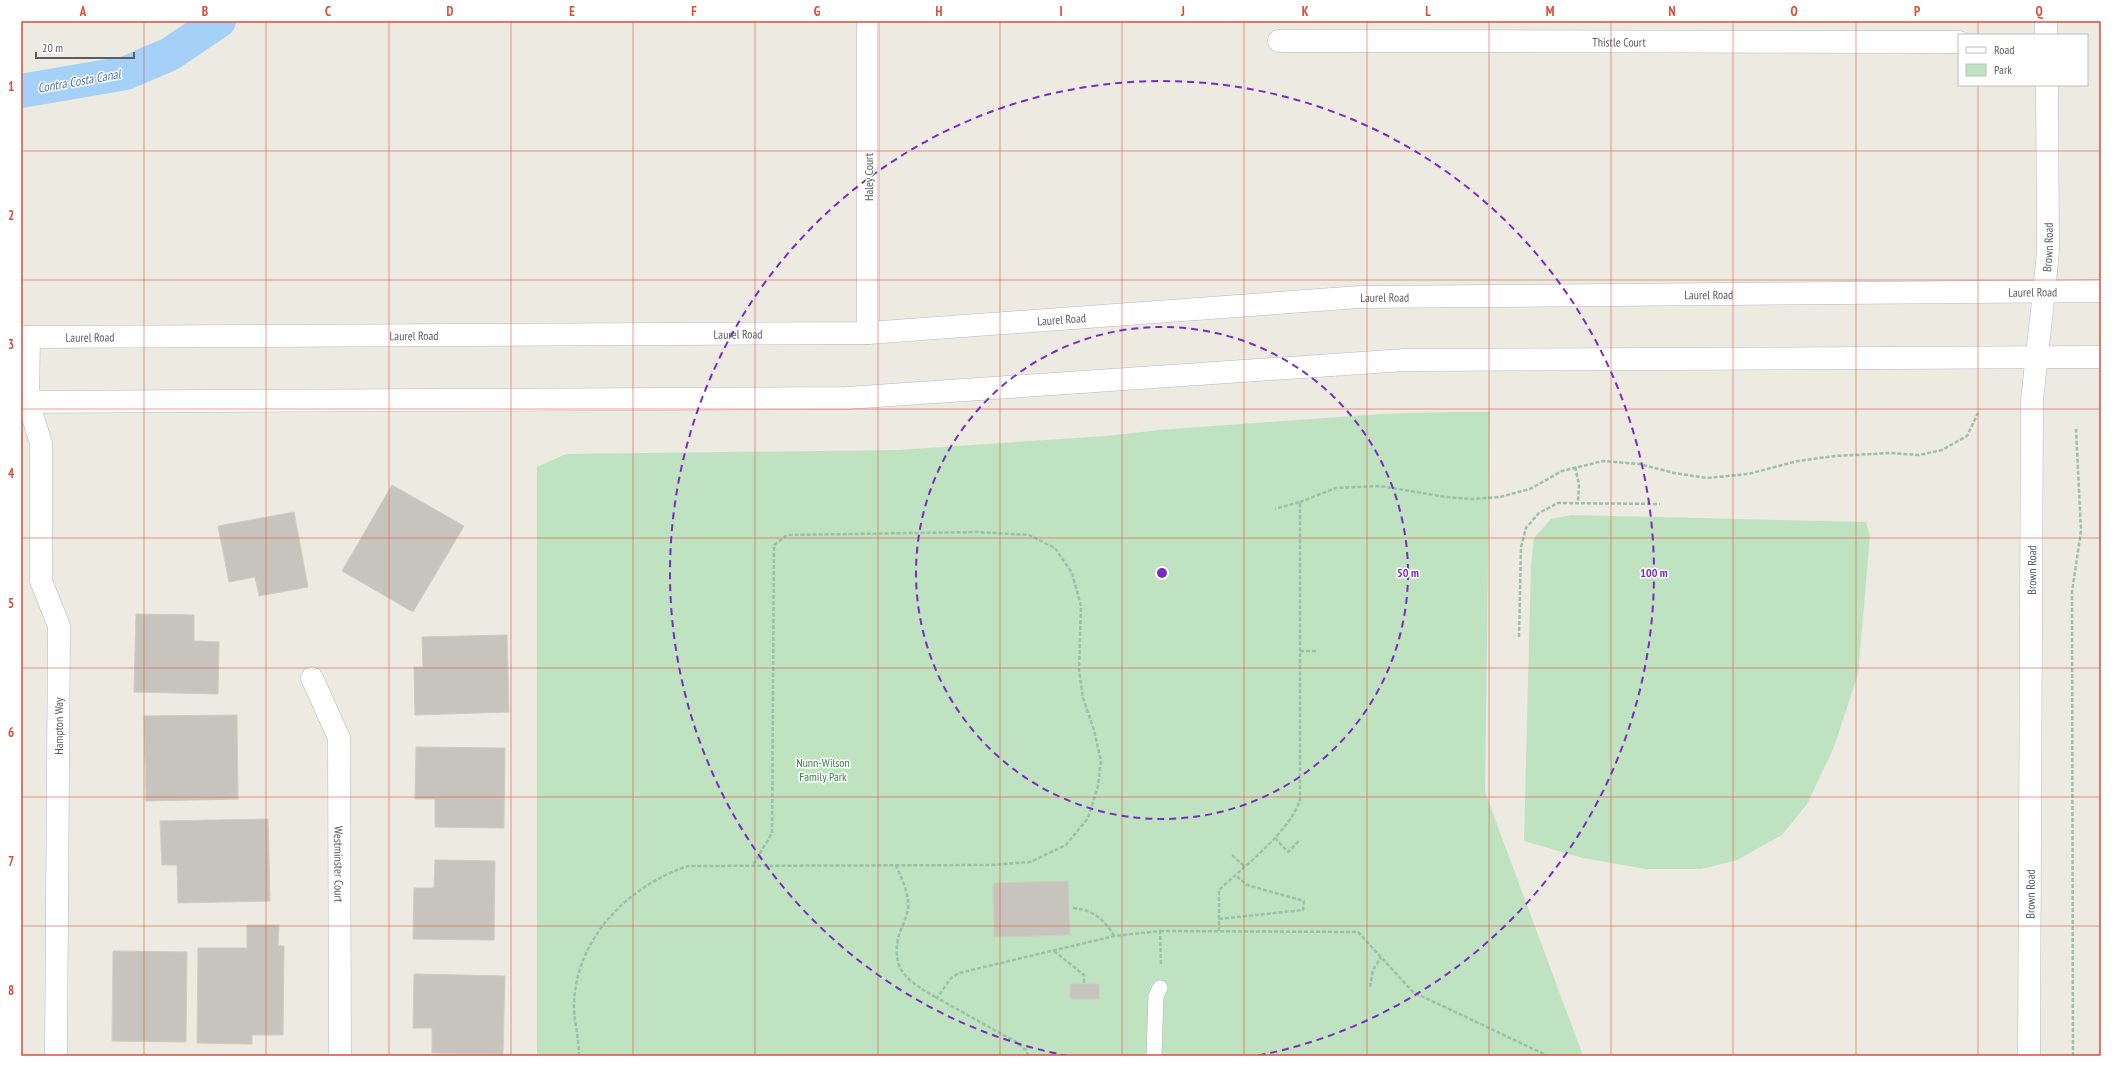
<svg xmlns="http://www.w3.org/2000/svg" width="2122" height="1077" font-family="'PT Sans Narrow',sans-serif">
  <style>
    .green { fill: #bfe2c1 }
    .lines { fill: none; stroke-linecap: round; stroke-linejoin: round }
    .canal { stroke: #a5d0f8; stroke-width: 34 }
    .building { fill: #c7c4be; stroke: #d0ccc0 }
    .lane-casing { stroke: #b4b7bb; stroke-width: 16 }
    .street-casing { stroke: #b4b7bb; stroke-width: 23 }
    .secondary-casing { stroke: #b5b8bd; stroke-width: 23 }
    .path { stroke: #9ac2a7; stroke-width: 2.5; stroke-dasharray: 4 2; stroke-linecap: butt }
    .lane { stroke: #fff; stroke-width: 15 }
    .street { stroke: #fff; stroke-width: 22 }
    .secondary { stroke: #fff; stroke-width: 22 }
    .grid { fill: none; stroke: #db4d38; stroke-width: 1; stroke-opacity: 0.55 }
    .ring { fill: none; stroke: #7b2cbf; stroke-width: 2; stroke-dasharray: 7 5 }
    .labels { text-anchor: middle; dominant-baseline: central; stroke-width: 3; stroke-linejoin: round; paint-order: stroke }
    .street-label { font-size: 12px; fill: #5a5d61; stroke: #fff }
    .park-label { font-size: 12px; fill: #3a8041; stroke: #fff }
    .water-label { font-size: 13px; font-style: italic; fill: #4775b1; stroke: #fff }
    .centre { fill: #7b2cbf; stroke: #fff; stroke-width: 2 }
    .ring-label { font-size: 12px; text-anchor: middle; font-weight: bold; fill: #7b2cbf; stroke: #fff; stroke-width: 3; stroke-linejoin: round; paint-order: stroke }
    .neatline { fill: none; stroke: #db4d38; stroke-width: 1.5 }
    .grid-label { font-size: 13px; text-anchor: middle; font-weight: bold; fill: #db4d38 }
  </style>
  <rect width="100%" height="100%" fill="#eceae1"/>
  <!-- green -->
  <path class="green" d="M1450,412H1490L1485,792L1583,1056H537V467L566,454L898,450L1106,436L1159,430L1380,414Z
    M1571,515L1866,522L1870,536L1858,674L1834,747L1807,804L1782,835L1737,860L1701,869H1646L1583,858L1524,841L1531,566L1534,538L1551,519Z"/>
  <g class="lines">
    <!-- canal -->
    <path class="canal" d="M21,91L126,73L170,54L219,21"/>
  </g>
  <!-- building -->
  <path class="building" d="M392,485L464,526L413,612L342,571Z
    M294,512L308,587L259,596L255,577L229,582L218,526Z
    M136,614L194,615V641L219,642L218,694L134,692Z
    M507,635L509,712L415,715L414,667H423L422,637Z
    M237,715L238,799L146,801L144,716Z
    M416,747L505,748L504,828L435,827V799H415Z
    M268,819L270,901L178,903L177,865H162L160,821Z
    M435,860L495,861L494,940L413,939L414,888H434Z
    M1068,881L1070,935L994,937L993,883Z
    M247,925H279L278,946H284L283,1035H252V1044L197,1043L198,948H247Z
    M113,951L187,952L186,1042L112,1041Z
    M414,974L505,976L503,1054L432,1053V1028H413Z
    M1070,984H1099V999H1070Z"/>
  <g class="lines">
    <defs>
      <path id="lane" d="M1154,1056L1156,996L1160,988"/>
      <g id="street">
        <path d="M868,21V333"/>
        <path d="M2046,21V35"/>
        <path id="s1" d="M1279,41L1959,42"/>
        <path id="s2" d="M2044,292L2048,251L2047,85"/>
        <path d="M29,337L28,402L41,443V581L59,626L56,1056"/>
        <path id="s3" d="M312,678L339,738L340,1056"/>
      </g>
      <g id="secondary">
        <path id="s4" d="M21,337L868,333L1360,297L2101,291"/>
        <path d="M21,402L847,398L1405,360L2101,357"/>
        <path id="s5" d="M2029,1056L2032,400L2044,292"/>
      </g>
    </defs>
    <!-- lane casing -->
    <use href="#lane" class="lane-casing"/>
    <!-- street casing -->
    <use href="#street" class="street-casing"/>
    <!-- secondary casing -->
    <use href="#secondary" class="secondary-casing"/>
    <!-- path -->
    <path class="path" d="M1575,467L1579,484L1578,502
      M1300,502L1336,488L1380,486L1446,497L1472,499L1500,497L1530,489L1562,471L1603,461L1639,464L1674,473L1707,478L1748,474L1798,461L1835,456L1890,453L1919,455L1942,450L1967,436L1978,413
      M1519,637L1521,547L1526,528L1539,513L1558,503L1660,504
      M1300,651H1316
      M1275,838L1288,852L1300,840
      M1232,855L1244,866
      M896,865C901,878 910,895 908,909C906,920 900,929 898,939C891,973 912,983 937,998
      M1073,908C1092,909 1105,920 1114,936
      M1219,919L1303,910L1304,901L1247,885L1235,875
      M1160,931L1358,932L1413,992L1548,1056
      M1219,931V890C1244,866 1289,833 1300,800V502L1275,509
      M1054,951L1084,975V983
      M1370,987L1373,970L1381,957
      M579,1056C579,1039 574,1022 574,1004C576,938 628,886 688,866L990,865L1030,862L1066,845L1088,818L1098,786L1101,761L1094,730L1083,698L1079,671L1081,606L1072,573L1055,548L1029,535L978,532L787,535L774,545L772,833L753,865
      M1028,1056L1026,1050L1016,1042L937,998L951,978L959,973L1114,936L1160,931L1161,965
      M2073,1056L2072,592L2081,531L2076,429"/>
    <!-- lane -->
    <use href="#lane" class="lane"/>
    <!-- street -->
    <use href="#street" class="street"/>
    <!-- secondary -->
    <use href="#secondary" class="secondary"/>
  </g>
  <!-- grid -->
  <path class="grid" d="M144,21V1056M266,21V1056M389,21V1056M511,21V1056M633,21V1056M755,21V1056M878,21V1056M1000,21V1056M1122,21V1056M1244,21V1056M1367,21V1056M1489,21V1056M1611,21V1056M1733,21V1056M1856,21V1056M1978,21V35M1978,85V1056M21,151H2101M21,280H2101M21,409H2101M21,538H2101M21,668H2101M21,797H2101M21,926H2101"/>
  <!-- distance rings -->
  <g class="ring">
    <circle cx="1162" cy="573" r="246"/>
    <path d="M1068 1056A492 492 0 1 1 1256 1056"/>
  </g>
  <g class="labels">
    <!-- street labels -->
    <g class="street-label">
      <text stroke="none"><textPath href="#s1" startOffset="340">Thistle Court</textPath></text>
      <text transform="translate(868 177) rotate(-90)">Haley Court</text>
      <text stroke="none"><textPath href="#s2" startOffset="45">Brown Road</textPath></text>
      <text stroke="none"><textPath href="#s4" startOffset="2013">Laurel Road</textPath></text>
      <text stroke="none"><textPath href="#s4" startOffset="1689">Laurel Road</textPath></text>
      <text stroke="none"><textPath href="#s4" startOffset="1365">Laurel Road</textPath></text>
      <text stroke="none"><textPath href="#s4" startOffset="1041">Laurel Road</textPath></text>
      <text stroke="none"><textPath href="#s4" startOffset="717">Laurel Road</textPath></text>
      <text stroke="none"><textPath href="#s4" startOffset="393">Laurel Road</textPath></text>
      <text stroke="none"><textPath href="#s4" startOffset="69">Laurel Road</textPath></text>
      <text stroke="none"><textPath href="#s5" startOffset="486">Brown Road</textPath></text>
      <text transform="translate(58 726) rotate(-90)">Hampton Way</text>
      <text stroke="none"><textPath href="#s3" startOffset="192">Westminster Court</textPath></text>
      <text stroke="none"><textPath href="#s5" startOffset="162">Brown Road</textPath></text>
    </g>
    <!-- park labels -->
    <g class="park-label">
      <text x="823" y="762">Nunn-Wilson<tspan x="823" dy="14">Family Park</tspan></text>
    </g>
    <!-- water labels -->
    <g class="water-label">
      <text transform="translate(79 81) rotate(-10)">Contra Costa Canal</text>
    </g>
  </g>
  <circle cx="1162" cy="573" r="6" class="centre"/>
  <g class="ring-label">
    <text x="1408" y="577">50 m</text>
    <text x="1654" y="577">100 m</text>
  </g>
  <!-- border -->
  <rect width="2122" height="1077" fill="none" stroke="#ffffff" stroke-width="44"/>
  <!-- legend -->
  <rect x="1958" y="34" width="130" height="52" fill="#ffffff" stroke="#bdbec0"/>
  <rect x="1966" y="47" width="20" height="6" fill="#ffffff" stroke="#bdbec0"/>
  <text x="1994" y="54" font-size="12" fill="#5a5d61">Road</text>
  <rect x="1966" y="64" width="20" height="12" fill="#bfe2c1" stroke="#bdbec0"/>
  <text x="1994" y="74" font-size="12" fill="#5a5d61">Park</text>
  <!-- scale -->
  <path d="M36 52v6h98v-6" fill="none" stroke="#5a5d61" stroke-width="2"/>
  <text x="42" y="52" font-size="12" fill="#5a5d61" stroke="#ffffff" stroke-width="3" paint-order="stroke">20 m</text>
  <rect x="22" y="22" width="2078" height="1033" class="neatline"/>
  <g class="grid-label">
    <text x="83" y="16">A</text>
    <text x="205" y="16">B</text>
    <text x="328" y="16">C</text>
    <text x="450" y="16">D</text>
    <text x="572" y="16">E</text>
    <text x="694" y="16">F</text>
    <text x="817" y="16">G</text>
    <text x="939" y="16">H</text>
    <text x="1061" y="16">I</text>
    <text x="1183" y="16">J</text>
    <text x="1305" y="16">K</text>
    <text x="1428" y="16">L</text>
    <text x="1550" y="16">M</text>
    <text x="1672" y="16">N</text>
    <text x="1794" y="16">O</text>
    <text x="1917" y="16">P</text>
    <text x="2039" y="16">Q</text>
    <text x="11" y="91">1</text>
    <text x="11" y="220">2</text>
    <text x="11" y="349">3</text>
    <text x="11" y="478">4</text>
    <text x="11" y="608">5</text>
    <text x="11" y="737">6</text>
    <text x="11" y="866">7</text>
    <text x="11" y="995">8</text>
  </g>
</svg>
